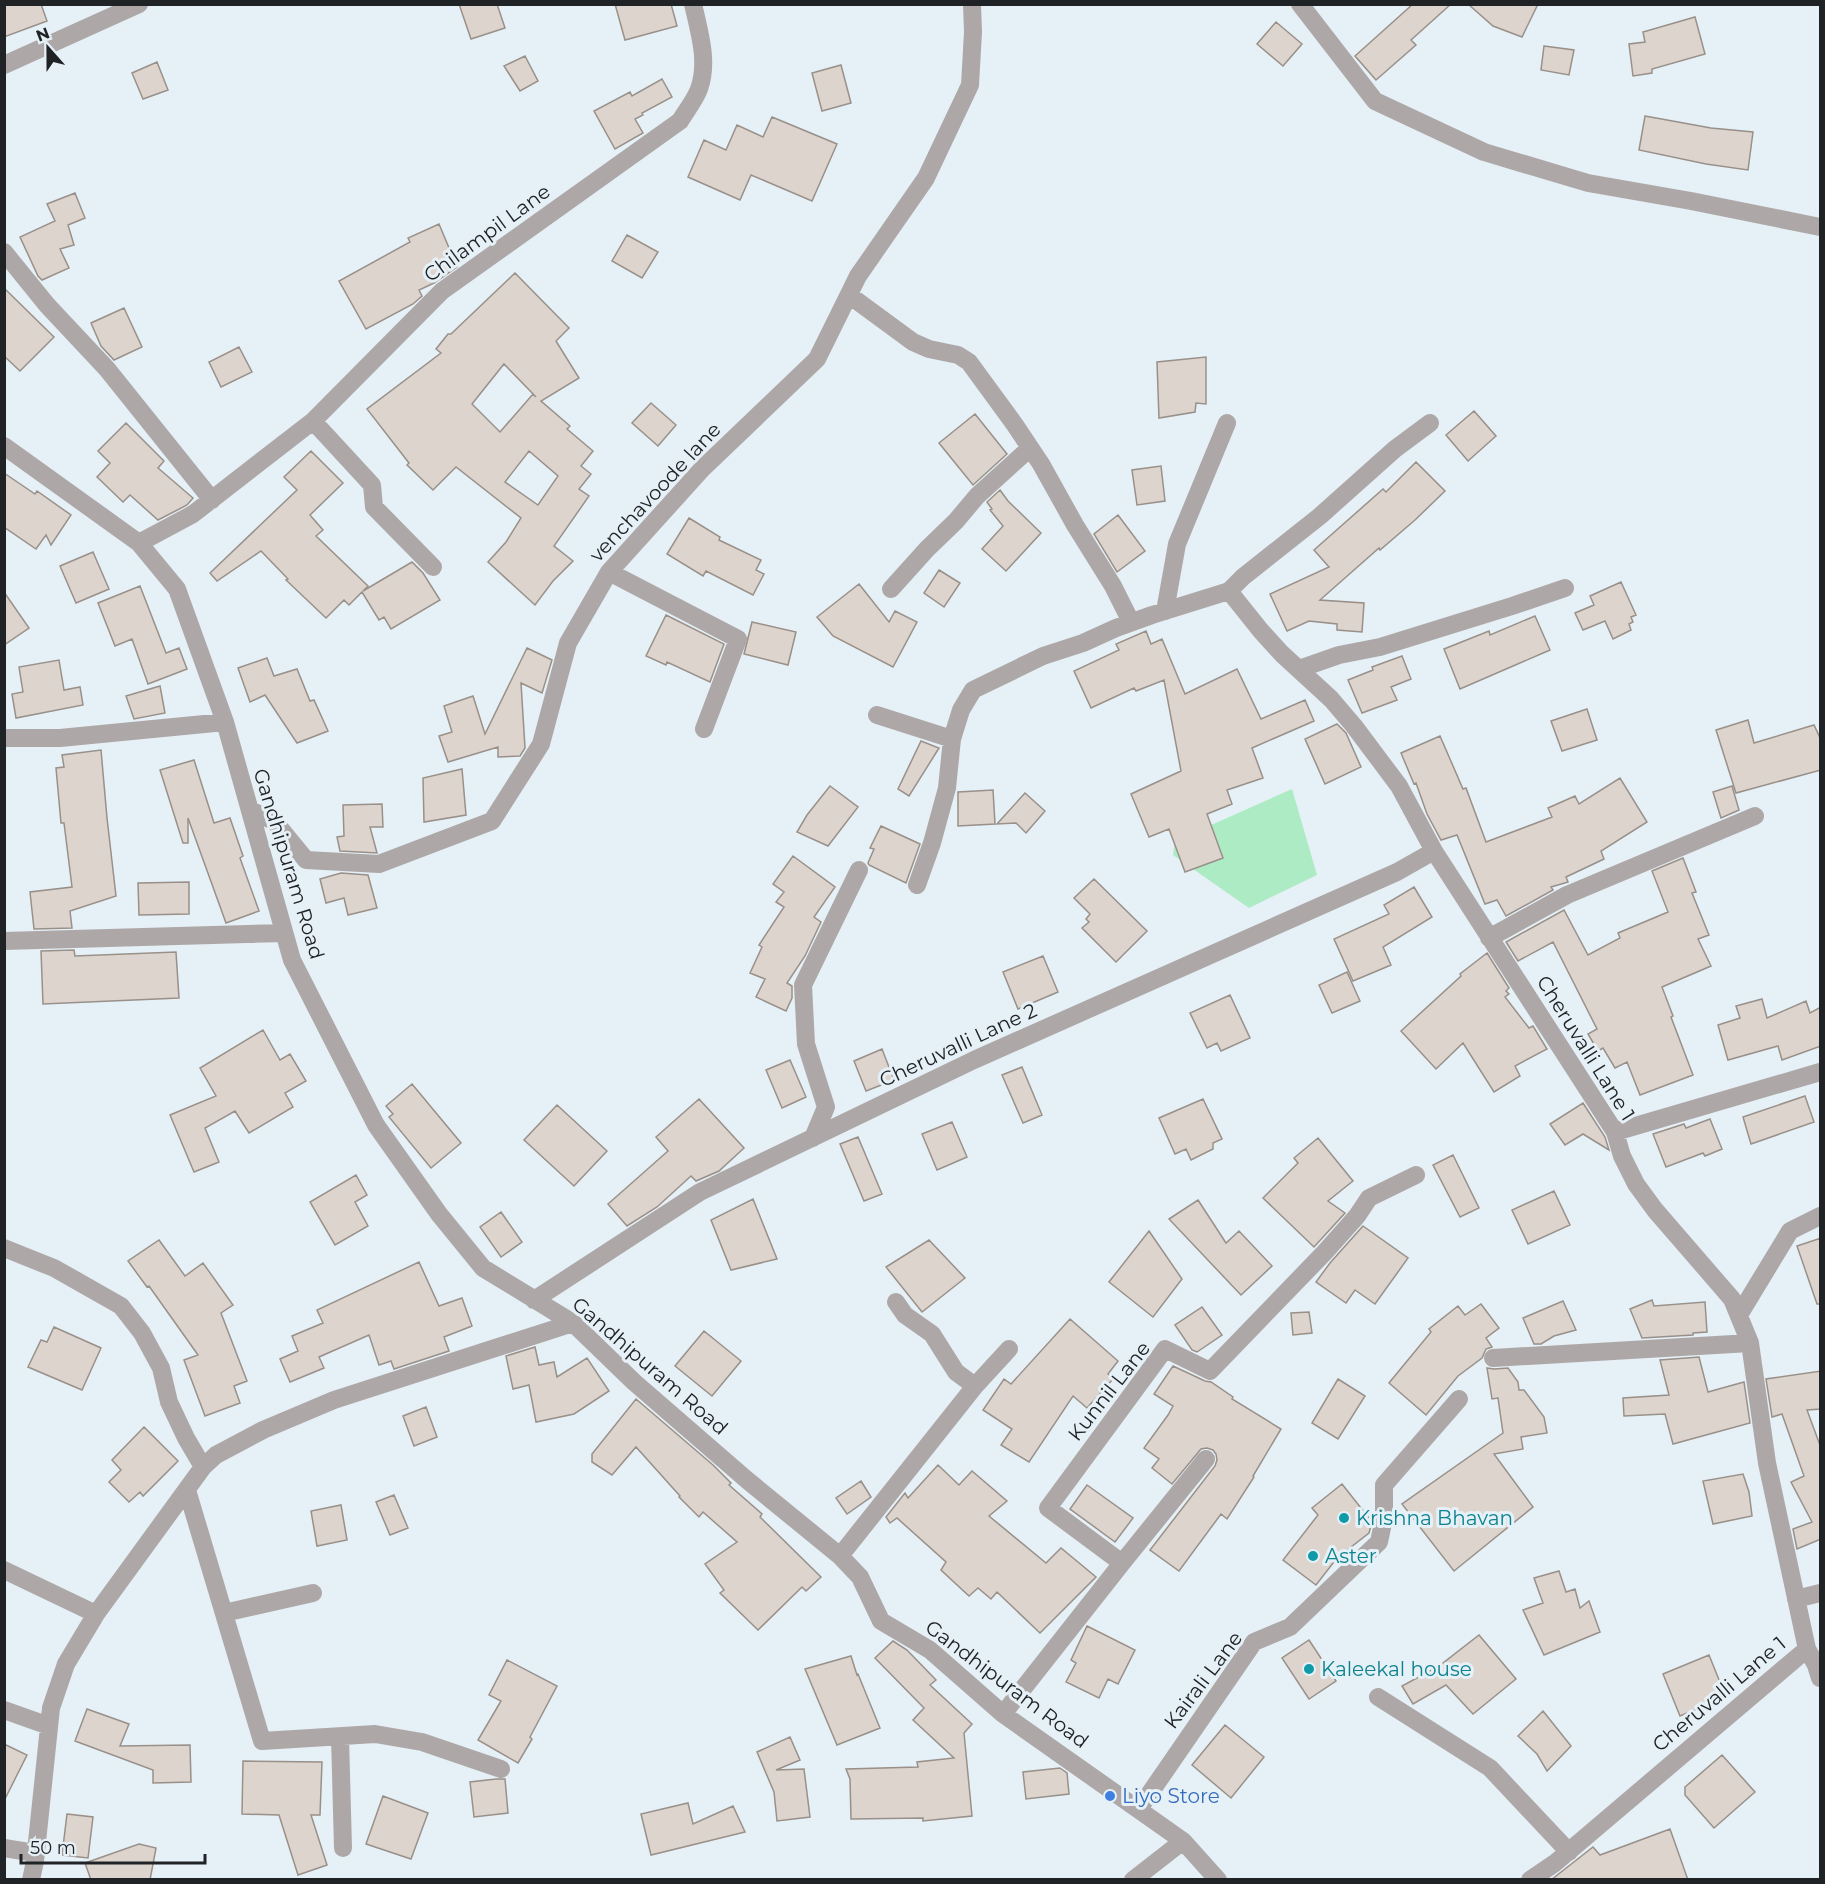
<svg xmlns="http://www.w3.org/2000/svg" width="1825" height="1884" font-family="Montserrat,sans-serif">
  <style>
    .green { fill: #adebc4 }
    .building { fill: #ddd5cd; stroke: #989089; stroke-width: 1.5; fill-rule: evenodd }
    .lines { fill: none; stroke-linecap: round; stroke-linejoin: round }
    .minor { stroke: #ada8a7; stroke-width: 18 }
    .culture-dot { fill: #0f9aa8; stroke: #e6f0f7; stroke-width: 2 }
    .shop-dot { fill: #3f7fe0; stroke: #e6f0f7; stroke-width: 2 }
    .labels { text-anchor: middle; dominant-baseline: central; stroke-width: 6; stroke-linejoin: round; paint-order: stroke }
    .street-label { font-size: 20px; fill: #202326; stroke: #e6f0f7 }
    .culture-label { font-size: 20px; fill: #0d838f; stroke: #e6f0f7; text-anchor: start }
    .shop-label { font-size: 20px; fill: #366cbe; stroke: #e6f0f7; text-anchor: start }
  </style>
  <rect width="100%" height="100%" fill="#e6f0f7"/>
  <!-- green -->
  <path class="green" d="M1292,789L1317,875L1249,908L1173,855L1175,841Z"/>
  <!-- building -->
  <path class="building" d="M4,4H41L47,21L4,37Z
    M459,4H497L505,28L471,39Z
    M615,4H671L677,26L625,40Z
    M1413,4H1451L1411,40L1416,45L1376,80L1355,56Z
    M1468,4H1538L1522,37L1493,26Z
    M1695,17L1705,54L1652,69V73L1633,76L1629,44L1645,42L1643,32Z
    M1276,22L1302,44L1283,66L1257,44Z
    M1544,46L1574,50L1569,75L1541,70Z
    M525,56L538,81L520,91L504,66Z
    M157,62L168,90L143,99L132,73Z
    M841,65L851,103L822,111L812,73Z
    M662,79L672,97L642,113L643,115L635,119L643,133L615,149L594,111L630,92L632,96Z
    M1645,116L1711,128L1753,132L1748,170L1706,164L1639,150Z
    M772,117L837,144L812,201L751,175L740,200L688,177L704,140L726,150L737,125L763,137Z
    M75,193L85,218L68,225L74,245L60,249L69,268L42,280L38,276L20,237L55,221L47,204Z
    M439,224L457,267L434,283L419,290L422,296L413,304L366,329L339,281L410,242L408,238Z
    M627,235L658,252L642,278L612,261Z
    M515,273L569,328L556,341L579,378L541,401L570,426L567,429L593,451L581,466L591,474L579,489L589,496L554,546L573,561L553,581L535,605L488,562L506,542L521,518L456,467L433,490L407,465L409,463L367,409L441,353L436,349L448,334H451ZM504,364L536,397L533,394L500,432L472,404ZM529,451L558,476L538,505L505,482Z
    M4,288L54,337L20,371L4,356Z
    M124,308L142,347L114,360L101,346L91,323Z
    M239,347L252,372L221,387L209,362Z
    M1206,357V404L1196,403L1195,412L1159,418L1157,362Z
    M651,403L676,425L658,446L632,423Z
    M1474,411L1496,436L1468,461L1446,435Z
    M975,414L1007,454L973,485L939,443Z
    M126,423L164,461L158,468L193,498L187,505L158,520L130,495L123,502L97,477L110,463L98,451Z
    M311,451L343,483L310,515L323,530L316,536L368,586L363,591L412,562L423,573L440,600L391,629L384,617L379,620L362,592L349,605L344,600L326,618L286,580L288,579L261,551L217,581L210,573L297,490L284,477Z
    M1416,462L1445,491L1415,520L1380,550L1379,548L1320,600L1364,603L1362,632L1337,630V624L1309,621L1287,631L1270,594L1329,567L1314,550L1383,489L1386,492Z
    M1161,466L1165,501L1137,505L1132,470Z
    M4,473L35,494L37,491L71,515L51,545L46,535L36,549L4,527Z
    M1000,490L1008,501L1041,533L1006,571L982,549L1003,526L990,510L992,509L987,502Z
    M1118,515L1145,551L1117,572L1094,534Z
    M689,518L720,537L719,540L761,560L756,570L764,574L753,595L706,571L703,576L667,554Z
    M93,552L109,589L76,603L60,566Z
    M939,570L960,583L944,607L924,593Z
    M1621,582L1636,615L1631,617L1633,622L1629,624L1631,630L1613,639L1605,621L1583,630L1575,613L1594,605L1590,596Z
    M859,584L889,622L895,611L917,622L893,667L833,636L817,617Z
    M140,586L166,653L179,648L187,669L148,684L132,639L115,646L98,603Z
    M4,592L29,628L4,645Z
    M666,615L724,644L710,682L667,662L666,665L646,656Z
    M1535,616L1550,650L1460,689L1444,649L1489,631L1490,635Z
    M752,622L796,632L788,665L744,654Z
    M1146,631L1151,644L1162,639L1185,694L1237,669L1261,719L1305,700L1314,721L1252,748L1263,778L1227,790L1232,804L1207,814L1223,858L1185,872L1169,829L1149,837L1131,794L1181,771L1164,680L1136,691L1134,688L1091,708L1074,671L1119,650L1116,644Z
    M527,648L552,660L542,693L521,683L525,748L520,756L498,757V747L448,762L439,736L452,732L444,706L473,696L485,734Z
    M1402,656L1411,679L1391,687L1397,700L1362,713L1348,680L1373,670L1372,667Z
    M267,658L274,676L297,669L310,701L314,700L328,731L297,743L265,695L250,702L238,668Z
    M59,660L64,690L80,687L83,705L16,718L12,694L23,692L19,667Z
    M160,686L165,713L134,719L126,696Z
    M1587,709L1597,740L1562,751L1551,721Z
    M1748,720L1754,743L1814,725L1821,740V770L1736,793L1716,730Z
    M1337,724L1346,733L1361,767L1325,784L1305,739Z
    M1440,736L1463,789L1466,788L1486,842L1552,817L1548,808L1575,796L1579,804L1620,778L1647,822L1601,851L1604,859L1566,877L1568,882L1551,887L1553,890L1506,916L1497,900L1485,904L1457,835L1441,840L1427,814L1416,783L1414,784L1401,753Z
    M921,741L939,748L909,796L898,789Z
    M101,750L107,818L116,896L70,911L72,928L34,929L30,892L72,887L64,823H61L56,768L64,767L62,755Z
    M194,760L214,823L230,818L243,856L240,858L259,911L226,923L188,818V843H183L160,770Z
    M462,769L466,815L424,822L423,778Z
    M830,786L858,807L828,846L797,832L807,815Z
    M1732,786L1739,810L1721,818L1713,792Z
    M993,790L995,824L958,826V792Z
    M1025,793L1045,811L1026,833L1016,823L997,824Z
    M382,804L383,827H370L377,853L340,851L337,837L344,836L343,805Z
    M881,826L920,844L906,883L869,865L868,863L874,849L870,848Z
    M793,856L835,887L814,917L821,922L805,956L787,983L792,986V998L786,1011L756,997L765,979L750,973L762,947L759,945L784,907L776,902L784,892L773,884Z
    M1683,858L1696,892L1692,893L1709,935L1698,939L1711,966L1662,987L1673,1016L1671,1017L1693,1075L1640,1095L1627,1062L1615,1068L1603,1048L1598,1051L1588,1034L1597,1029L1553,942L1518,961L1506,942L1564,910L1588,955L1620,938L1618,933L1668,912L1652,871Z
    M341,873L368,875L377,908L348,915L344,898L326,903L320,879Z
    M1094,879L1147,931L1116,962L1082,928L1089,922L1086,919L1090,914L1074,898Z
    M189,882V914L139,915L138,883Z
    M1414,887L1432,917L1383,947L1391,965L1353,981L1334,939L1389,914L1384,905Z
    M74,950L75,956L176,952L179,998L43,1004L41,951Z
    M1487,953L1509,988L1506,991L1509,994L1505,997L1529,1028L1533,1026L1547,1049L1515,1066L1520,1076L1494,1092L1463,1043L1436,1069L1401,1031L1461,976L1460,974Z
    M1043,956L1058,992L1018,1009L1003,972Z
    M1347,972L1360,1001L1332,1013L1319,985Z
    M1230,995L1250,1038L1221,1051L1217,1043L1207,1048L1190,1013Z
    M1762,999L1767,1018L1806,1001L1810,1013L1821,1007V1046L1782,1060L1778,1046L1728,1060L1718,1025L1740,1018L1736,1006Z
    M263,1030L280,1060L290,1054L306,1081L285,1093L293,1107L249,1133L235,1111L205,1128L219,1162L194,1172L170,1115L216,1096L200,1068Z
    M882,1049L894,1080L866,1091L854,1061Z
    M790,1060L806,1097L782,1108L766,1070Z
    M1022,1067L1042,1115L1023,1123L1002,1075Z
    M412,1084L461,1143L431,1168L389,1117L393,1114L386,1106Z
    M1805,1096L1814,1122L1751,1144L1743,1117Z
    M699,1099L744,1148L719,1171L696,1181L691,1176L657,1207L627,1226L608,1204L668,1151L656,1137Z
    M1203,1099L1222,1139L1213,1143V1149L1191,1160L1186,1149L1175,1154L1159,1118Z
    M1583,1103L1605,1137L1609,1150L1583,1134L1565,1145L1550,1124Z
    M557,1105L607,1151L574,1186L524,1140Z
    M1710,1119L1722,1149L1705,1156L1703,1153L1666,1167L1653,1134L1684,1124L1686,1128Z
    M952,1122L967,1157L937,1170L922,1134Z
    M858,1137L882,1194L864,1201L840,1144Z
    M1318,1138L1353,1181L1328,1201L1345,1213L1314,1247L1263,1198L1298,1163L1294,1158Z
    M1453,1155L1479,1208L1460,1217L1433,1165Z
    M356,1175L367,1195L355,1202L368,1226L335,1245L310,1202Z
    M1554,1191L1570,1225L1528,1244L1512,1210Z
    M753,1199L777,1259L731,1270L711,1220Z
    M1198,1200L1226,1243L1239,1231L1272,1266L1241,1295L1169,1219Z
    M501,1212L522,1242L501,1257L480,1227Z
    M1363,1226L1408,1258L1375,1304L1355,1290L1346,1303L1316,1282L1330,1263Z
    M1149,1231L1182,1279L1153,1317L1109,1282Z
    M1821,1238V1304H1817L1797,1246Z
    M159,1240L185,1276L203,1263L233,1305L221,1313L247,1381L234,1386L240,1403L205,1416L184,1360L198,1355L149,1286L147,1287L128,1261Z
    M929,1240L965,1278L922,1312L886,1267Z
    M419,1262L439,1306L462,1298L472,1326L444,1337L449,1351L394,1369L391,1361L379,1365L369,1335L319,1357L324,1368L290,1382L280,1359L298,1351L292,1336L323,1323L317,1310Z
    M1652,1300L1654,1306L1705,1302L1707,1332L1693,1333V1335L1642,1338L1630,1309Z
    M1563,1301L1576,1330L1554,1336L1541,1344H1534L1523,1318Z
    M1481,1304L1499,1328L1486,1338L1492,1347L1486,1349L1482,1358L1458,1376L1426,1415L1389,1383L1431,1332L1429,1329L1458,1306L1465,1315Z
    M1202,1307L1222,1335L1197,1352L1192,1350L1175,1325Z
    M1309,1312L1312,1333L1293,1335L1291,1313Z
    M1070,1319L1118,1361L1108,1374L1113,1379L1087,1408L1073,1396L1029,1462L1001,1445L1012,1429L983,1410L1004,1379L1011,1384Z
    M54,1327L101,1348L82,1390L28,1367L41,1340L47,1342Z
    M704,1331L741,1361L712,1396L675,1366Z
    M535,1347L539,1365L554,1362L557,1377L587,1358L609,1391L574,1414L536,1422L529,1385L513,1389L506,1356Z
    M1699,1357L1708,1392L1744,1382L1750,1423L1673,1444L1665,1414L1624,1416L1623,1398L1669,1395L1660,1360Z
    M1173,1366L1205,1381L1211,1382L1233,1397L1232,1399L1281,1429L1253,1476L1254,1477L1227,1519L1221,1514L1179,1571L1150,1550L1215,1466L1217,1460L1216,1454L1213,1450L1207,1448L1201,1449L1172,1484L1152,1468L1159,1459L1144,1448L1168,1415L1173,1406L1154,1394Z
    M1487,1368L1494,1369L1508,1368L1518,1382L1519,1390H1524L1544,1417L1547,1433L1521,1437L1523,1449L1494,1454L1533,1507L1454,1571L1402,1504L1503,1433L1498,1398L1492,1399Z
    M1821,1371V1409L1807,1410L1821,1448V1539L1797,1549L1793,1529L1812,1522L1791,1482L1804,1476L1782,1414L1772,1417L1766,1379Z
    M1338,1379L1365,1396L1338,1439L1312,1423Z
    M636,1399L713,1465L731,1483L729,1485L762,1514L760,1517L821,1577L806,1591L802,1587L758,1630L720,1593L724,1590L705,1564L737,1542L703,1512L699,1517L679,1497L680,1496L636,1447L612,1475L592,1462V1454Z
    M426,1407L437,1437L414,1446L403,1416Z
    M144,1427L178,1461L143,1496L140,1492L129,1502L109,1482L121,1470L112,1460Z
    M938,1465L959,1485L972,1471L1007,1501L989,1516L1046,1563L1061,1548L1096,1577L1040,1633L997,1592L991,1599L978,1588L969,1596L941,1570L946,1562L897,1518L890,1523L886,1517L905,1493L908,1498Z
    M1743,1474L1749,1492L1752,1516L1713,1524L1703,1481Z
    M861,1481L871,1497L847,1514L836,1498Z
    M1342,1484L1372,1522L1369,1533L1337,1558L1316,1585L1283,1560L1318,1515L1312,1508Z
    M1087,1485L1133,1518L1115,1542L1070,1509Z
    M394,1495L408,1528L390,1535L376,1502Z
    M341,1505L347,1540L317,1546L311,1511Z
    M1559,1571L1566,1592L1575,1589L1580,1608L1589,1601L1600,1632L1544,1655L1523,1610L1543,1603L1534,1578Z
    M1087,1626L1135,1650L1118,1684L1108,1679L1099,1698L1066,1682L1076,1663L1071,1660Z
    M1479,1635L1516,1679L1473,1714L1446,1685L1413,1704L1402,1686L1439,1666Z
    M1309,1640L1336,1681L1309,1699L1282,1658Z
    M893,1641L907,1650L936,1680L930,1685L972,1724L964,1733L972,1816L923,1821V1818L851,1819L850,1779L846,1769L918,1767L917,1762L954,1758L913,1720L924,1708L875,1658Z
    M1709,1655L1726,1697L1680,1716L1663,1674Z
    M851,1656L857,1675L858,1674L880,1728L837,1745L805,1669Z
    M507,1660L557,1686L530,1737L532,1739L518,1763L478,1740L501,1701L489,1695Z
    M87,1709L129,1724L120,1746L190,1745L191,1782L153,1783V1770L75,1741Z
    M1543,1711L1571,1746L1547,1771L1537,1754L1518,1736Z
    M1225,1725L1264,1757L1231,1798L1192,1765Z
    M790,1737L800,1760L776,1770L804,1769L810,1817L777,1821L774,1792L757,1752Z
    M4,1744L27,1755L4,1801Z
    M1722,1755L1755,1792L1714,1828L1685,1795V1787Z
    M243,1761L322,1762L320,1815H311L327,1865L298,1875L279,1815L242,1814Z
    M1060,1768L1067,1773L1069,1794L1026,1799L1023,1772Z
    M496,1779H505L508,1813L474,1817L470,1782Z
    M383,1796L428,1813L411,1859L366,1844Z
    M688,1803L693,1824L733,1806L745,1832L651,1855L641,1814Z
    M67,1814L93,1817L88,1858L62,1855Z
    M1670,1829L1688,1880H1551L1593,1847L1600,1855Z
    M139,1844L156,1848L150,1880H91L85,1863Z"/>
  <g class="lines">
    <!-- minor -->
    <path class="minor" d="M1300,4L1375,101L1484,152L1588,183L1691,201L1820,227
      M4,65L139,4
      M4,252L47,305L107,369L212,500
      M849,295L913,342L929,349L958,355L969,362L1015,425L1041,464L1075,525L1113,586L1131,622
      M313,421L372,485L374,507L433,567
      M1430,423L1395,449L1320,516L1243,577L1229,591L1261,631L1282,654L1331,699L1354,726L1399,786L1434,851
      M4,446L139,543L177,589L225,722L292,960L376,1125L439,1214L483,1268L573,1323L634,1382L747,1480L840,1556L860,1577L881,1621L930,1650L1003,1714L1183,1841L1218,1880
      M139,543L193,514L313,421L442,291L680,121C686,111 695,100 699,89C709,62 699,31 693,4
      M609,572L738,639L704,729
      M891,589L927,549L956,521L977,496L1030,448
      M1165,611L1177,544L1227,423
      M1299,669L1339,655L1380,647L1512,606L1565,588
      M877,715L952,739
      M4,738H60L225,722
      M250,810L274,821L306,860L379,864L492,821L541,744L568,643L609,572L702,469L817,359L858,276L926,178L970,85L973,32L972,4
      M917,885L932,843L947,788L952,739L961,710L973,690L1043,656L1083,643L1116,628L1152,615L1229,591
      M1489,938L1567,895L1755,816
      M4,941L284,933
      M1615,1132L1820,1072
      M813,1138L826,1107L806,1044L803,985L859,870
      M4,1248L54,1268L121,1306L142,1333L161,1368L169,1402L186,1438L203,1467
      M534,1300L700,1192L974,1060L1397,872L1434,851L1615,1132L1622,1156L1636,1184L1655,1210L1732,1299L1750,1343
      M896,1302L905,1315L932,1334L956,1372L975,1386
      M1739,1315L1790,1231L1820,1216
      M1493,1358L1750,1343L1767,1463L1807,1649L1555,1863L1530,1880
      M187,1490L262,1741L375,1734L422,1742L501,1769
      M840,1556L975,1386L1009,1349
      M1122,1563L1048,1508L1165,1349L1210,1371L1325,1252L1357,1216L1369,1198L1416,1175
      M4,1570L96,1614
      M1796,1599L1820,1593
      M224,1613L313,1593
      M1807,1649L1816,1665L1820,1678
      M1378,1697L1490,1768L1569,1852
      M4,1710L49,1726
      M1003,1714L1122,1563L1206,1459
      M340,1737L343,1848
      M1139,1809L1254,1642L1290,1627L1379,1542L1384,1518V1485L1459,1399
      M4,1848L35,1853
      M31,1880L35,1861L51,1708L66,1664L96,1614L203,1467L216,1455L263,1430L334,1400L573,1323
      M1133,1880L1183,1841"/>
  </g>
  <!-- markers -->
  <g class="culture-dot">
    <circle cx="1344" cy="1518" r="6"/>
    <circle cx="1313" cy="1556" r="6"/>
    <circle cx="1309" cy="1669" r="6"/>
  </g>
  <circle class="shop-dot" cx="1110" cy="1796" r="6"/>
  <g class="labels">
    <!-- street labels -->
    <g class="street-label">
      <text transform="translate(487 233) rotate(-36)">Chilampil Lane</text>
      <text transform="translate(655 492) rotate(-47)">venchavoode lane</text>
      <text transform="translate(289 864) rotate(73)">Gandhipuram Road</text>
      <text transform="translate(958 1045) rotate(-25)">Cheruvalli Lane 2</text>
      <text transform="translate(1586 1048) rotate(58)">Cheruvalli Lane 1</text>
      <text transform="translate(650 1366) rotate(41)">Gandhipuram Road</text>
      <text transform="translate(1109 1391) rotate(-52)">Kunnil Lane</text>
      <text transform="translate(1203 1680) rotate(-53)">Kairali Lane</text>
      <text transform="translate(1007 1684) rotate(37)">Gandhipuram Road</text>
      <text transform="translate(1719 1694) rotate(-40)">Cheruvalli Lane 1</text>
    </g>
    <!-- culture labels -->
    <g class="culture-label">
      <text x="1356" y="1518">Krishna Bhavan</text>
      <text x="1325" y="1556">Aster</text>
      <text x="1321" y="1669">Kaleekal house</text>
    </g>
    <!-- shop labels -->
    <g class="shop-label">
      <text x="1122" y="1796">Liyo Store</text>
    </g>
  </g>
  <!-- border -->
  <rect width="1825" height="1884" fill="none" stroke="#202326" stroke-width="12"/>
  <!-- north arrow -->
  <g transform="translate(48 48) rotate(339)" stroke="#e6f0f7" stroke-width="4.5" paint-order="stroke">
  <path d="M0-4.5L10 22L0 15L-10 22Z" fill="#202326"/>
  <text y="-9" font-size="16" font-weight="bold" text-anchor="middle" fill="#202326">N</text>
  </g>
  <!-- scale -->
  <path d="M21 1854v9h184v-9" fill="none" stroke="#202326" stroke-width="3"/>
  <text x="30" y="1854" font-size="18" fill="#202326" stroke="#e6f0f7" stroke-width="4.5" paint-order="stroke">50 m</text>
</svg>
